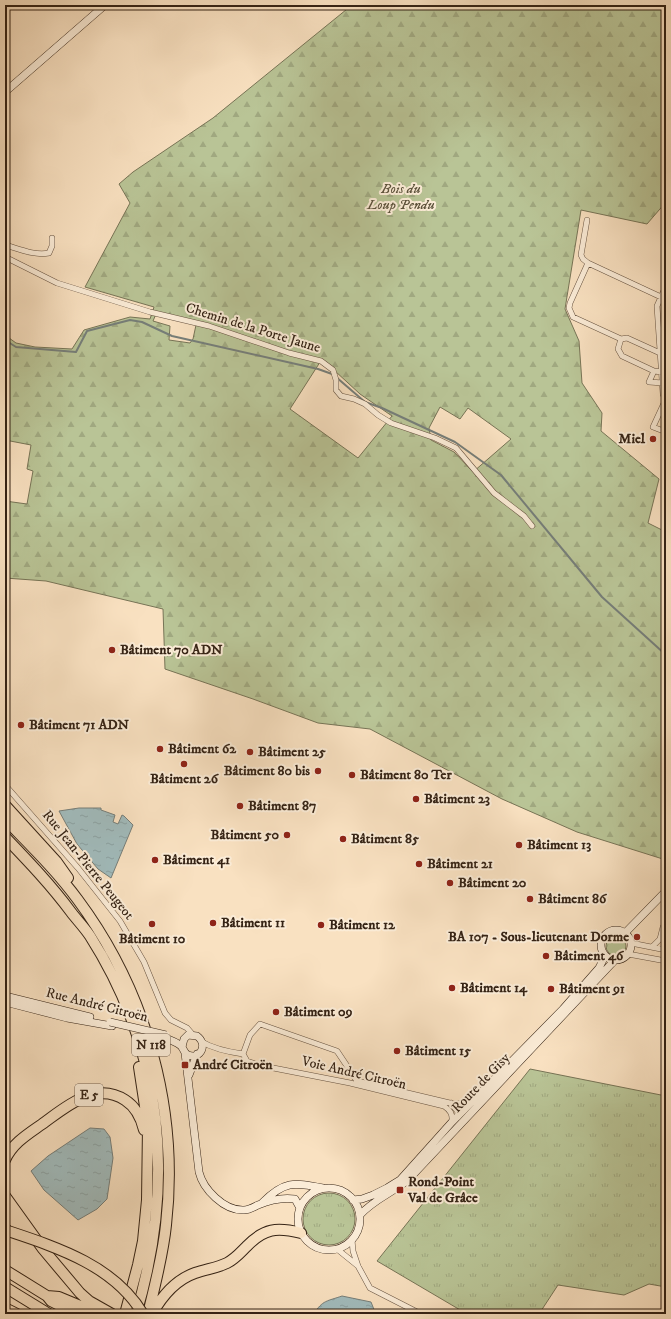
<svg xmlns="http://www.w3.org/2000/svg" width="671" height="1319" font-family="'IM FELL DW Pica',serif">
  <style>
    .grass { fill: url(#grass-tufts); stroke: #777456 }
    .forest { fill: url(#forest-firs); stroke: #777456; fill-rule: evenodd }
    .water { fill: url(#water-ripples); stroke: #767e79 }
    .lines { fill: none; stroke-linecap: round; stroke-linejoin: round }
    .stream { stroke: #767e79; stroke-width: 2 }
    .street-casing { stroke: #665240; stroke-width: 6 }
    .secondary-casing { stroke: #352315; stroke-width: 8 }
    .highway-casing { stroke: #352315; stroke-width: 12 }
    .street { stroke: #fbecd7; stroke-width: 5 }
    .secondary { stroke: #fbecd7; stroke-width: 7 }
    .highway { stroke: #f9e1c1; stroke-width: 10 }
    .secondary-bridge-casing { stroke: #352315; stroke-width: 8; stroke-linecap: butt }
    .highway-bridge-casing { stroke: #352315; stroke-width: 12; stroke-linecap: butt }
    .secondary-bridge { stroke: #fbecd7; stroke-width: 7 }
    .highway-bridge { stroke: #f9e1c1; stroke-width: 10 }
    .poi-dot { fill: #8f2418; stroke: #fbecd7; stroke-width: 1.5 }
    .labels { text-anchor: middle; dominant-baseline: central; stroke-width: 4; stroke-linejoin: round; paint-order: stroke }
    .shield { fill: #fbecd7; stroke: #705f4f; stroke-width: 1 }
    .shield-label { font-size: 13px; font-weight: bold; fill: #352315 }
    .park-label { font-size: 14px; font-style: italic; fill: #5d533c; stroke: #fbecd7 }
    .street-label { font-size: 14px; fill: #352315; stroke: #fbecd7 }
    .poi-label { font-size: 14px; font-weight: bold; fill: #352315; stroke: #fbecd7; text-anchor: start }
  </style>
  <defs>
    <pattern id="grass-tufts" width="24" height="20" patternUnits="userSpaceOnUse"><rect width="24" height="20" fill="#b9c496"/><path d="M3 7l-1-3M5 7V3M7 7l1-3M15 17l-1-3M17 17v-4M19 17l1-3" fill="none" stroke="#a0a880"/></pattern>
    <pattern id="forest-firs" width="22" height="20" patternUnits="userSpaceOnUse"><rect width="22" height="20" fill="#b9c496"/><path d="M5 1l3.5 6h-7zM16 11l3.5 6h-7z" fill="#a0a880"/></pattern>
    <pattern id="water-ripples" width="26" height="14" patternUnits="userSpaceOnUse"><rect width="26" height="14" fill="#a1bbbc"/><path d="M2 4q2-2 4 0t4 0M15 11q2-2 4 0t4 0" fill="none" stroke="#8ba0a1"/></pattern>
  </defs>
  <rect width="100%" height="100%" fill="#f9e1c1"/>
  <filter id="stains"><feTurbulence type="fractalNoise" baseFrequency=".005" numOctaves="4"/><feColorMatrix values="0 0 0 0 .2 0 0 0 0 .09 0 0 0 0 .02 0 0 0 .5 -.17"/></filter>
  <radialGradient id="worn" r=".72"><stop offset=".6" stop-color="#630" stop-opacity="0"/><stop offset="1" stop-color="#630" stop-opacity=".3"/></radialGradient>
  <!-- grass -->
  <path class="grass" d="M606 946a10 10 0 1 1 20 0a10 10 0 1 1-20 0Z
    M530,1069L666,1096V1287L649,1284L624,1295L558,1285L539,1314H467L377,1261Z
    M303 1219a26 26 0 1 1 52 0a26 26 0 1 1-52 0Z"/>
  <!-- forest -->
  <path class="forest" d="M352,5H666V202L647,224L581,210L565,309L579,341L582,383L602,413L601,431L659,479L648,523L666,532V860L577,832L502,799L370,729L318,723L253,699L165,669L163,609L46,581L5,578V501L27,504L33,471L27,469L31,445L5,440V335L16,343L35,347L72,349L84,330L130,317L150,319L154,307L85,287L130,203L119,184L133,172L213,118ZM156,314L196,325L193,339L190,343L169,340L170,326L153,321ZM322,359L360,394L392,416L358,458L290,409ZM440,407L460,419L468,408L511,439L473,472L454,452L431,440L429,428Z"/>
  <!-- water -->
  <path class="water" d="M79,808H101V810L115,815L113,822L118,824L122,815L124,816L133,825L111,878L98,869L77,844L59,811Z
    M90,1128L104,1129L110,1137L113,1158L107,1199L97,1209L78,1220L44,1190L31,1171L48,1156Z
    M342,1296L371,1302L375,1312L374,1314H314C322,1300 328,1301 342,1296Z"/>
  <g class="lines">
    <!-- stream -->
    <path class="stream" d="M5,340L16,347L76,352L87,331L130,320L142,322L172,336L318,369L332,374
      M336,377L365,402L382,408L455,442L501,475L602,597L666,655"/>
    <defs>
      <path id="street" d="M587,220L581,255L583,259L588,263L661,297
        M5,245C19,249 35,256 49,253L52,246V238
        M5,257L57,283L150,312L209,326L289,353L321,361L333,370L336,380V390L341,396L354,399L365,404L378,415L391,423L435,438L456,448L494,493L524,516L532,526
        M588,263L570,303L569,308L573,317L621,339L618,349L622,356L654,371L662,372
        M666,286L657,306L663,394L666,401
        M621,339L627,338L660,353
        M654,371L649,382L663,383L666,381
        M665,401L653,427L666,432
        M5,785L78,868L120,921L144,962L165,1013L171,1020L187,1028L193,1035
        M631,943L666,950
        M652,947L660,939L663,927L666,922
        M628,954L666,961
        M202,1042C214,1049 229,1052 243,1054L250,1035L260,1024L337,1051L357,1081L454,1104L470,1103
        M243,1054L247,1061L258,1065L350,1083L444,1106C450,1110 453,1114 452,1122
        M451,1103L458,1112V1117
        M352,1240L353,1251L358,1266L370,1288L421,1314
        M337,1249L358,1266"/>
      <path id="secondary" d="M5,92L105,5
        M601 945a15 15 0 1 1 30 0a15 15 0 1 1-30 0Z
        M625,933L666,891
        M5,996L90,1017
        M5,1002L67,1018L112,1026
        M168,1039C173,1041 179,1043 182,1047C184,1050 184,1053 188,1055C201,1060 208,1044 197,1036L188,1035L184,1039L182,1047
        M185,1053L199,1172C203,1189 224,1211 244,1210C249,1210 254,1207 258,1205C270,1200 282,1197 295,1199L300,1208
        M189,1075L197,1054
        M298 1219a31 31 0 1 1 62 0a31 31 0 1 1-62 0Z
        M353,1200L362,1199L373,1195L387,1188L400,1180L452,1122L563,1009L599,968L605,956
        M262,1203C284,1181 293,1182 323,1188
        M360,1215C373,1200 392,1193 408,1180L615,960"/>
      <path id="highway" d="M5,805L56,861L68,878
        M5,819C30,845 56,870 78,900C147,993 179,1110 166,1225C163,1255 155,1285 148,1314
        M5,837C28,861 51,885 71,912C77,920 84,927 90,936C164,1052 175,1183 136,1314
        M5,1160C13,1142 30,1133 45,1122C67,1106 96,1081 125,1100C136,1107 141,1117 144,1130
        M5,1196L43,1249L80,1293L89,1301L112,1314
        M5,1214L21,1228
        M5,1270L47,1296L51,1301L77,1314
        M5,1287L49,1314
        M47,1296L59,1297L83,1307L98,1311
        M5,1308L17,1314
        M125,1314L138,1265L143,1241L147,1200L148,1126L139,1067
        M152,1314C162,1296 175,1280 195,1273C206,1269 217,1268 227,1263C235,1259 240,1253 246,1247C264,1228 277,1227 301,1233"/>
    </defs>
    <!-- street casing -->
    <use href="#street" class="street-casing"/>
    <!-- secondary casing -->
    <use href="#secondary" class="secondary-casing"/>
    <!-- highway casing -->
    <use href="#highway" class="highway-casing"/>
    <!-- street -->
    <use href="#street" class="street"/>
    <!-- secondary -->
    <use href="#secondary" class="secondary"/>
    <!-- highway -->
    <use href="#highway" class="highway"/>
    <defs>
      <path id="secondary-bridge" d="M110,1022L166,1035"/>
      <path id="highway-bridge" d="M5,1230C56,1247 114,1265 143,1314"/>
    </defs>
    <!-- secondary-bridge casing -->
    <use href="#secondary-bridge" class="secondary-bridge-casing"/>
    <!-- highway-bridge casing -->
    <use href="#highway-bridge" class="highway-bridge-casing"/>
    <!-- secondary-bridge -->
    <use href="#secondary-bridge" class="secondary-bridge"/>
    <!-- highway-bridge -->
    <use href="#highway-bridge" class="highway-bridge"/>
  </g>
  <!-- markers -->
  <g class="poi-dot">
    <circle cx="653" cy="439" r="4"/>
    <circle cx="112" cy="650" r="4"/>
    <circle cx="21" cy="725" r="4"/>
    <circle cx="160" cy="749" r="4"/>
    <circle cx="250" cy="752" r="4"/>
    <circle cx="184" cy="764" r="4"/>
    <circle cx="318" cy="771" r="4"/>
    <circle cx="352" cy="775" r="4"/>
    <circle cx="416" cy="799" r="4"/>
    <circle cx="240" cy="806" r="4"/>
    <circle cx="287" cy="835" r="4"/>
    <circle cx="343" cy="839" r="4"/>
    <circle cx="519" cy="845" r="4"/>
    <circle cx="155" cy="860" r="4"/>
    <circle cx="419" cy="864" r="4"/>
    <circle cx="450" cy="883" r="4"/>
    <circle cx="530" cy="899" r="4"/>
    <circle cx="213" cy="923" r="4"/>
    <circle cx="152" cy="924" r="4"/>
    <circle cx="321" cy="925" r="4"/>
    <circle cx="637" cy="937" r="4"/>
    <circle cx="546" cy="956" r="4"/>
    <circle cx="452" cy="988" r="4"/>
    <circle cx="551" cy="989" r="4"/>
    <circle cx="276" cy="1012" r="4"/>
    <circle cx="397" cy="1051" r="4"/>
    <rect x="181" y="1061" width="8" height="8" rx="2"/>
    <rect x="396" y="1186" width="8" height="8" rx="2"/>
  </g>
  <g class="labels">
    <!-- shield labels -->
    <g class="shield">
      <rect x="132" y="1034" width="38" height="22" rx="3"/>
      <rect x="75" y="1084" width="28" height="22" rx="3"/>
    </g>
    <g class="shield-label">
      <text x="151" y="1045">N 118</text>
      <text x="89" y="1095">E 5</text>
    </g>
    <!-- park labels -->
    <g class="park-label">
      <text x="401" y="189">Bois du<tspan x="401" dy="16">Loup Pendu</tspan></text>
    </g>
    <!-- street labels -->
    <g class="street-label">
      <text transform="translate(253 328) rotate(17)">Chemin de la Porte Jaune</text>
      <text transform="translate(88 865) rotate(51)">Rue Jean-Pierre Peugeot</text>
      <text transform="translate(97 1005) rotate(14)">Rue André Citroën</text>
      <text transform="translate(354 1073) rotate(13)">Voie André Citroën</text>
      <text transform="translate(481 1083) rotate(-46)">Route de Gisy</text>
    </g>
    <!-- poi labels -->
    <g class="poi-label">
      <text x="645" y="439" text-anchor="end">Miel</text>
      <text x="120" y="650">Bâtiment 70 ADN</text>
      <text x="29" y="725">Bâtiment 71 ADN</text>
      <text x="168" y="749">Bâtiment 62</text>
      <text x="258" y="752">Bâtiment 25</text>
      <text x="310" y="771" text-anchor="end">Bâtiment 80 bis</text>
      <text x="360" y="775">Bâtiment 80 Ter</text>
      <text x="184" y="779" text-anchor="middle">Bâtiment 26</text>
      <text x="424" y="799">Bâtiment 23</text>
      <text x="248" y="806">Bâtiment 87</text>
      <text x="279" y="835" text-anchor="end">Bâtiment 50</text>
      <text x="351" y="839">Bâtiment 85</text>
      <text x="527" y="845">Bâtiment 13</text>
      <text x="163" y="860">Bâtiment 41</text>
      <text x="427" y="864">Bâtiment 21</text>
      <text x="458" y="883">Bâtiment 20</text>
      <text x="538" y="899">Bâtiment 86</text>
      <text x="221" y="923">Bâtiment 11</text>
      <text x="329" y="925">Bâtiment 12</text>
      <text x="629" y="937" text-anchor="end">BA 107 - Sous-lieutenant Dorme</text>
      <text x="152" y="939" text-anchor="middle">Bâtiment 10</text>
      <text x="554" y="956">Bâtiment 46</text>
      <text x="460" y="988">Bâtiment 14</text>
      <text x="559" y="989">Bâtiment 91</text>
      <text x="284" y="1012">Bâtiment 09</text>
      <text x="405" y="1051">Bâtiment 15</text>
      <text x="193" y="1065">André Citroën</text>
      <text x="408" y="1182">Rond-Point<tspan x="408" dy="16">Val de Grâce</tspan></text>
    </g>
  </g>
  <!-- margin -->
  <rect width="671" height="1319" fill="none" stroke="#f9e1c1" stroke-width="20"/>
  <rect x="6" y="6" width="659" height="1307" fill="none" stroke="#352315" stroke-width="2"/>
  <rect x="10" y="10" width="651" height="1299" fill="none" stroke="#352315"/>
  <rect width="100%" height="100%" filter="url(#stains)"/>
  <rect width="100%" height="100%" fill="url(#worn)"/>
</svg>
